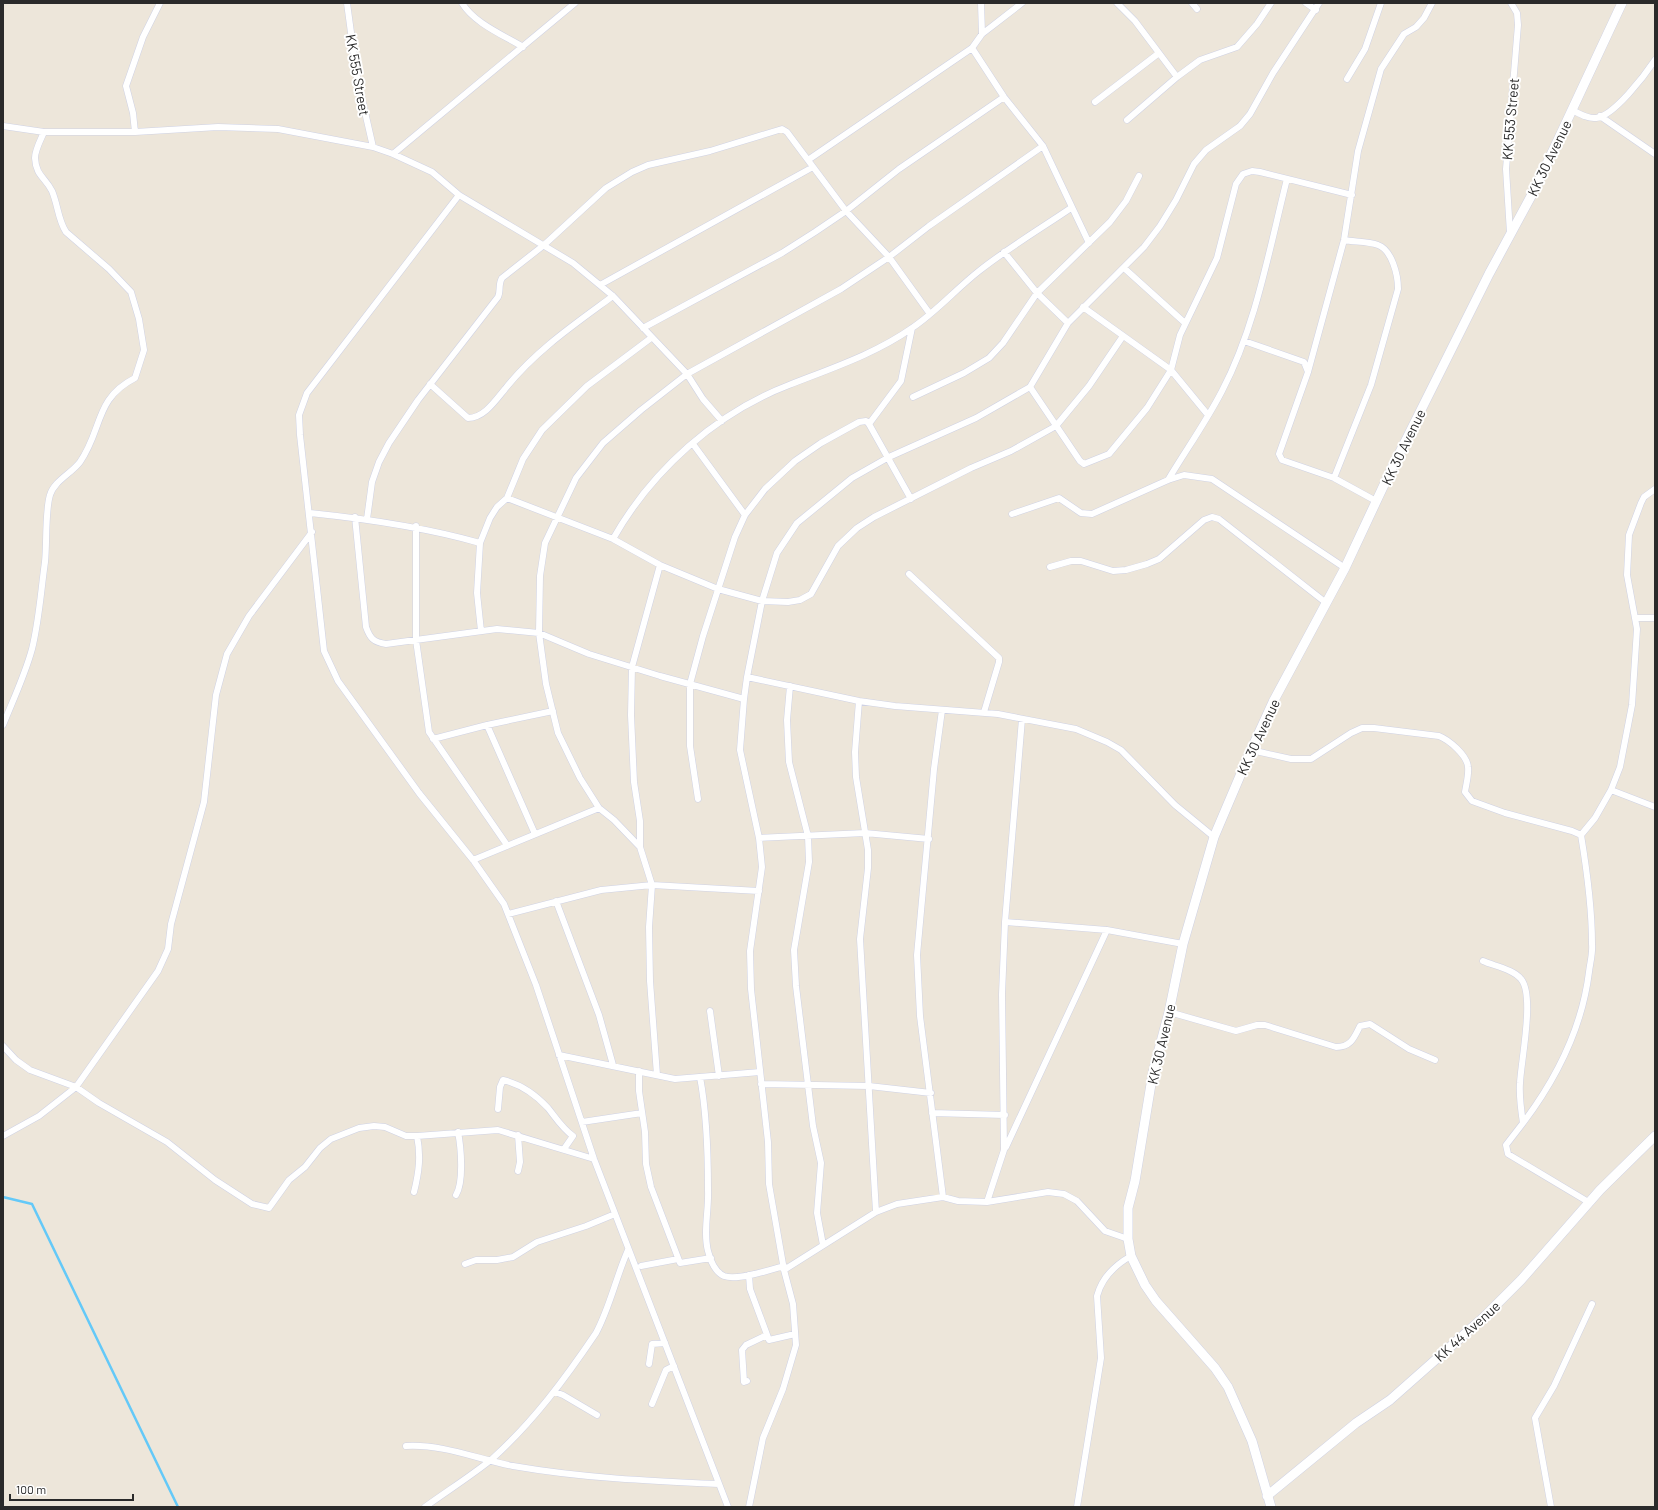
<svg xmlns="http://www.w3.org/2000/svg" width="1658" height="1510" font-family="Barlow,sans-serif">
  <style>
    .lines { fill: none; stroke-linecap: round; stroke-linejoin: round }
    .stream { stroke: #64c9f8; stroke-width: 2.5 }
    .minor-casing { stroke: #cfd2e4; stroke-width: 7 }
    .secondary-casing { stroke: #cfd2e4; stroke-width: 10 }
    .minor { stroke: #fff; stroke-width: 6 }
    .secondary { stroke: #fff; stroke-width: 9 }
    .labels { text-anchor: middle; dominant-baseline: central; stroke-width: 4; stroke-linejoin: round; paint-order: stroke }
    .street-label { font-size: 14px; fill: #2a2a2a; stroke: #fff }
  </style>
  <rect width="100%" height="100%" fill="#ede6da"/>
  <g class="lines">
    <!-- stream -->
    <path class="stream" d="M3,1197L32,1204L178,1507"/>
    <defs>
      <path id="minor" d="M347,3L357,77L373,147
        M462,3C474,23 503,35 523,47
        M981,3L982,34
        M1117,3L1135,21L1177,77
        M1192,3L1197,9
        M1306,3L1316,10
        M972,48L1004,97L1043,146L1089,243
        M1347,79L1365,49L1381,3
        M1095,102L1159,53
        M1572,110C1580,114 1588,119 1596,118C1614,116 1645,75 1655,60
        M1600,116L1655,154
        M1127,120L1177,77L1200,60L1237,47L1257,24L1271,3
        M3,126L44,132H135L218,127L278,129L373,147L393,154L432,172L459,195L307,393L299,415L300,435L324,651L338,681L419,793L473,860L504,904L536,985L594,1159L728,1507
        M135,132L133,113L126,86L143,37L160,3
        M393,154L575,3
        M808,160L972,48L982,34L1022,3
        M459,195L573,263L613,296L687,374L703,399L722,421
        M1510,233L1506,169L1518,25L1517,13L1511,3
        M1004,252L1037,293L1068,323
        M1124,268L1185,323
        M600,285L813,167
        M1083,307L1171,370L1208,415
        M643,328L782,253L815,232L846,211L899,169L1004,97
        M1244,341L1304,362L1308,372
        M430,384L468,418C484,418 495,401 505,389C535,351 575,324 613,296
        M1030,387L1080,461L1084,464L1109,454L1147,408L1171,370L1180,335L1217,258L1236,184L1243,174L1252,171L1260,172L1352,195
        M913,397L964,373L989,358L1003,343L1037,293L1110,222L1126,201L1139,176
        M869,424L901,381L912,328
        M693,444L745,515
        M1334,478L1371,385L1398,289C1398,275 1392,250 1378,245C1368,241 1354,242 1344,240
        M1168,480C1186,450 1206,422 1222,391C1256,326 1269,250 1287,179
        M507,498L613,539L660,565L718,589L762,601L788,602L800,600L811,594L838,546L857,528L874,517L971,468L1011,451L1056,426L1089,386L1123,336
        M1376,501L1334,478L1282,460L1279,454L1308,372L1344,240L1358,151L1381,69L1404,34L1416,27L1424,18L1432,3
        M310,513C368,519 424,527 480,543
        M1012,514L1059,498L1081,513L1092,514L1168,480L1184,475L1212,479L1345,568
        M355,517L366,627C370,638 373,642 386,644L497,629L539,633L589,654L660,676L744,699
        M367,519L372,482L379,462L389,443L418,400L498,297C501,291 498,284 502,278L544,245L606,188L632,172L648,165L710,151L782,129L787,132L846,211L889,257L930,314
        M416,526V640L429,732L507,845
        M613,539C652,470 716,413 789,385C832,368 875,354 912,328C936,312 956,289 979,271C1008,248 1040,229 1071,208
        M1050,567L1071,561H1081L1113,571L1126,570L1147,564L1159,559L1204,520L1212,517L1219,519L1325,602
        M909,574L999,658V662L984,712
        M1636,618H1655
        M481,631L477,593L480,543L490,518L497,507L507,498L523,459L542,430L587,386L651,338
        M747,677L859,701L895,706L998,714L1076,729L1107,742L1121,750L1175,805L1214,837
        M790,686L787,720L789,762L808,836L809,862L794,950L796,986L813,1126L821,1163L817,1213L823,1245
        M859,701L855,752L856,777L868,850V868L860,939L876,1212
        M942,710L934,769L917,955L920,1016L943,1197
        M3,725C13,700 25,675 32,649C39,621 41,590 45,562C47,543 45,511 50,495C54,481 72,473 80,462C103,429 94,399 135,378L144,350L139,319L131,292L109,269L66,232C58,220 58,205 52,191C45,177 36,176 35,158C35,150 41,139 44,132
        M487,725L535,834
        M433,739L487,725L553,711
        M1251,750L1291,759H1311L1351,733L1362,728H1374L1439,736C1449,740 1467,755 1468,767C1469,775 1466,785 1465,792L1472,801L1505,813L1572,831L1581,835C1587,871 1592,908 1592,944C1593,953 1590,963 1589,972C1582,1028 1557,1078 1523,1123
        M1611,790L1655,807
        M698,799L690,746V684L703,636L735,537L745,515L765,489L795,461L821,443L859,422L866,421L869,424L911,499
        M1581,835L1595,818L1611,790L1620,767L1632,705L1637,629L1627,575L1629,535L1641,503L1644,497L1655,489
        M759,838L865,833L929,839
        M640,847V821L634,782L631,715L632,667L660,565
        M473,860L599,808
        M556,901L599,1015L613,1065
        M508,914L601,890L652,885L759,891
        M1005,922L1107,930L1183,944
        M1483,961C1494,966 1513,969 1521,979C1535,995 1521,1061 1520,1083C1519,1097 1521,1110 1523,1123L1506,1145L1508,1154L1590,1203
        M710,1011L719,1076
        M1169,1012L1236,1031L1257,1025H1265L1336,1047C1351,1047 1354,1038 1360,1026L1370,1024L1409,1049L1435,1060
        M3,1046L16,1060L30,1070L76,1087L99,1103L167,1142L215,1180L252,1204L269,1208L289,1180L305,1167L320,1148L331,1139L359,1128L374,1126L385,1127L406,1136H417L498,1130L594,1159
        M559,1055L675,1079L760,1072
        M639,1071V1091L645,1132L646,1164L651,1187L680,1263L711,1258
        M657,1075L650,981L649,927L652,885L640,847L614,820L599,808L580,778L558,733L546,684L539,633L540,576L545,543L576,478L603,443L641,410L687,374L841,289L889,257L929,226L1043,146
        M700,1077C707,1114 708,1152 708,1190C709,1209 703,1232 708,1251C710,1259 715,1272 724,1276C737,1281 770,1270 784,1266
        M761,1084L869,1086L931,1093
        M498,1109L500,1087L503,1080C520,1084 536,1095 548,1108C556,1118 562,1128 573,1136L564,1149
        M932,1113L1005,1115
        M582,1122L642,1113
        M3,1136L39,1116L76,1087L158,971L168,949L171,924L204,802L216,695L227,654L249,616L312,532
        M1006,1147L1107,930
        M518,1171L520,1162L518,1135
        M414,1192C419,1172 421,1156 417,1136
        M456,1195C464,1182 461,1147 458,1132
        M987,1202L1004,1150L1002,994L1005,922L1022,719
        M465,1264L476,1260H497L513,1257L537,1242L586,1226L615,1214
        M641,1266L678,1259
        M784,1270L876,1212L897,1204L943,1197L958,1201L987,1202L1048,1192L1064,1194L1077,1201L1105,1231L1128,1239
        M749,1275L750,1289L769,1340L795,1334
        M649,1364L652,1344L665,1343
        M747,1381L744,1382L742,1350L746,1345L767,1335
        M555,1392L563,1395L597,1415
        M652,1404L666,1370L674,1366
        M406,1446C444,1444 477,1459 513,1466C582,1478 650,1481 719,1484
        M425,1507C447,1491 471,1476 492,1459C533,1422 565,1379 596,1333C610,1307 616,1277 628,1250
        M749,1507L763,1438L783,1389L796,1345L793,1304L784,1270L769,1184L768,1142L751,989L750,951L762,867L759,838L740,750L744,699L747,677L762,601L777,553L797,523L852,478L889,457L976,418L1030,387L1068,323L1144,247L1160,226L1176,200L1194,164L1206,150L1240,126L1250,114L1273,73L1319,3
        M1077,1507L1101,1358L1097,1296C1102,1277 1115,1265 1131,1256
        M1551,1507L1535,1418L1554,1386L1592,1304"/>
      <path id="secondary" d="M1267,1496L1356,1423L1390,1400L1485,1316L1521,1280L1600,1190L1655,1136
        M1271,1507L1252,1441L1228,1387L1215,1368L1156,1301L1145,1285L1131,1256L1128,1239V1208L1135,1181L1153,1072L1169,1012L1183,944L1214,837L1251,750L1273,702L1345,568L1390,472L1489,274L1536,187L1622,3"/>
    </defs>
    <!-- minor casing -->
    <use href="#minor" class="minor-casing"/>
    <!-- secondary casing -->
    <use href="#secondary" class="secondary-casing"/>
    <!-- minor -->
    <use href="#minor" class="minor"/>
    <!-- secondary -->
    <use href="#secondary" class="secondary"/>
  </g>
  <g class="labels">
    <!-- street labels -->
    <g class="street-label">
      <text transform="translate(358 75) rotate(80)">KK 555 Street</text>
      <text transform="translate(1510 119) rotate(-85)">KK 553 Street</text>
      <text transform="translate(1549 158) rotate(-64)">KK 30 Avenue</text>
      <text transform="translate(1403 447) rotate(-64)">KK 30 Avenue</text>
      <text transform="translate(1258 737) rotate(-65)">KK 30 Avenue</text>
      <text transform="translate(1161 1044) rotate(-77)">KK 30 Avenue</text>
      <text transform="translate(1467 1331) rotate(-42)">KK 44 Avenue</text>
    </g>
  </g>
  <!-- border -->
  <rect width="1658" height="1510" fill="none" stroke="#2a2a2a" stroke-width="8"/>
  <!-- scale -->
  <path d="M10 1494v6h123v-6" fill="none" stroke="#2a2a2a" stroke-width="2"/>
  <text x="16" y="1494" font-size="12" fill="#2a2a2a" stroke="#ffffff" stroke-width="3" paint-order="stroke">100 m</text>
</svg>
